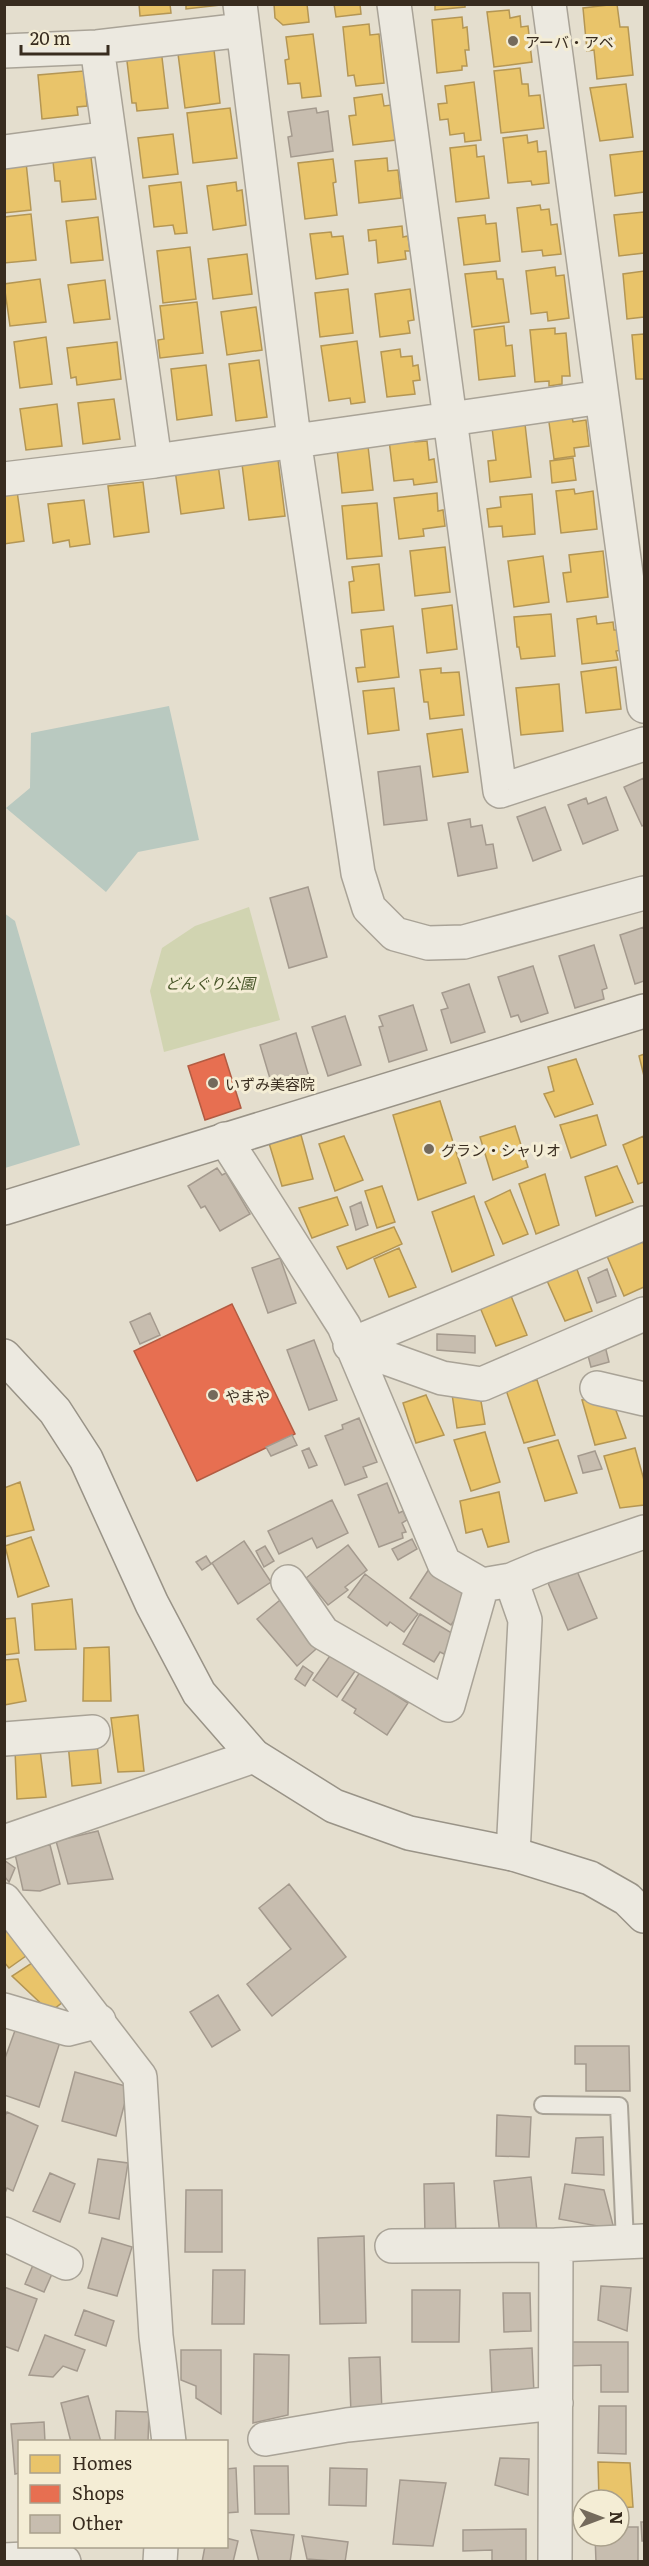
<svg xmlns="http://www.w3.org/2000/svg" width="649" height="2566" font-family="Literata,'Noto Sans JP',serif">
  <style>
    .green { fill: #d1d4b1 }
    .water { fill: #b9c9c0 }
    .homes { fill: #e9c46a; stroke: #b49654; stroke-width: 1.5 }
    .shops { fill: #e76f51; stroke: #b25b42; stroke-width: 1.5 }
    .building { fill: #c7bdaf; stroke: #a49a8e; stroke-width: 1.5 }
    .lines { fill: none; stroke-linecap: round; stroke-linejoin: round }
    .lane-casing { stroke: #a9a397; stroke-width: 20 }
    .street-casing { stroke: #a9a397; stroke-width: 36 }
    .secondary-casing { stroke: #999387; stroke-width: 36 }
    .lane { stroke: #ece9e0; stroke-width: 16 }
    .street { stroke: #ece9e0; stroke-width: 33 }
    .secondary { stroke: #ece9e0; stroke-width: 33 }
    .poi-dot { fill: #746a5c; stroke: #f4edd5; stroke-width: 2 }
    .labels { text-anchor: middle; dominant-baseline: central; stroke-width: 6; stroke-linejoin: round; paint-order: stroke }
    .poi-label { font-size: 15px; fill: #382c1f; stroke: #f4edd5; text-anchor: start }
    .park-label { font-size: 15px; font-style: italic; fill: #465427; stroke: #f4edd5 }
  </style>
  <rect width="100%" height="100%" fill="#e4dece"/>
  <!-- green -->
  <path class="green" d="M249,907L280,1020L164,1052L150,991L162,948L195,926Z"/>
  <!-- water -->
  <path class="water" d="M169,706L199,840L138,852L106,892L6,808L30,788L31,733Z
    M4,913L15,921L80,1145L5,1168Z"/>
  <!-- homes -->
  <path class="homes" d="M139,4H170L171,13L140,16Z
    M186,4H220V5L186,9Z
    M274,4H307L309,22L283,25L275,18Z
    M334,4H360L361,14L336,17Z
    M435,4H465V7L435,10Z
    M617,4L620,27H628L633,75L597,79L594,50L587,51L583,8Z
    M509,10L510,18L520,16L521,27L528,26L532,62L494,67L487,12Z
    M462,17L463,28L467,27L469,50H465L467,66H462V70L437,73L432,20Z
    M369,24L370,35L379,34L384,83L356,86L354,75L348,76L343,27Z
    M313,34L321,96L302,98L300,83L288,84L285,60L289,59L286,37Z
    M177,46L214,50L220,103L185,108Z
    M161,49L168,108L137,111L136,103H132L126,53Z
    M520,68L522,84H528L529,96L540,95L544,128L501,133L494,71Z
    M84,71L87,106L77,107L78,115L42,119L38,75Z
    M474,82L481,140L465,142L464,133L450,135L448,119L440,120L438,104L447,103L445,86Z
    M626,84L633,137L600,141L590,88Z
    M382,94L384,106L391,105L396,140L353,145L349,116L356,115L354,98Z
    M230,108L237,158L193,163L187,113Z
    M173,134L178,174L143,178L138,138Z
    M527,135L528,143L537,141L538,152L546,151L549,183L532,185L531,181L508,183L503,138Z
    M476,145L477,157L484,156L489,198L456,202L450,148Z
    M644,151V192L615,196L610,155Z
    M91,157L96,199L62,202L60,181H55L53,161Z
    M387,158L388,171L398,170L401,198L359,203L355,161Z
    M333,159L336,182L333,183L337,215L305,219L298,163Z
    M26,162L31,210L4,213V164Z
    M181,182L187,233L175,234L173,225L154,227L149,186Z
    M236,182L237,191L242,190L246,225L213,230L207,186Z
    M540,205L541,210L549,209L551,225L557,224L561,254L543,256L542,250L522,252L517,208Z
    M644,212V253L619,256L614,215Z
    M31,214L36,260L4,263V217Z
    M485,215L486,224L496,223L500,261L464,265L458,218Z
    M98,217L103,260L71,263L66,221Z
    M402,226L403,237L408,236L410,251H405L406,259L378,263L376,240L369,241L368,230Z
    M331,232L332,237L343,236L348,274L316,279L310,234Z
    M190,247L196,299L163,303L157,251Z
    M247,254L252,294L213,299L208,259Z
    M555,267L556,276L564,275L569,318L548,321L547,312L531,314L526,271Z
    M496,271L497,279H503L509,322L472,327L465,274Z
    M644,271V317L627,319L623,274Z
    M40,279L46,322L10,326L4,284Z
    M105,280L110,319L74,323L68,285Z
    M348,289L353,333L320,337L315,293Z
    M410,289L414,320L408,321L410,333L380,337L375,294Z
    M197,302L203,353L160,358L158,340L164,339L160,306Z
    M256,307L262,350L227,355L221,312Z
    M504,326L506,346L512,345L515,376L479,380L474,330Z
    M555,328V334L566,333L570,376H562V384L549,386V381L535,382L530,330Z
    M644,334V379H636L632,335Z
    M46,337L52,384L20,388L14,342Z
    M357,341L365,402L351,404L350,398L329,401L321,346Z
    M117,342L121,379L77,385L76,377L71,378L67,348Z
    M400,349L401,357L412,356L413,366L418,365L420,380L413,381L415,394L387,397L381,352Z
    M259,360L267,417L236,421L229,364Z
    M206,365L212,415L177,420L171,369Z
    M114,399L120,439L83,444L78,403Z
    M57,404L62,446L26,450L20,409Z
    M571,412L573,422L586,420L589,446L574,448L575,456L554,459L548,415Z
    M525,424L531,477L490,482L488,461L496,460L492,428Z
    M414,437L415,442L427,441L429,460L434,459L437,482L414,485L413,479L394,481L389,440Z
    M368,446L373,490L342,493L337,449Z
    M573,458L576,480L552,483L550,461Z
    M278,460L285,516L249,520L242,464Z
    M218,464L224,508L181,514L175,470Z
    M143,482L149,532L114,537L108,486Z
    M574,489L575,494L593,491L597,529L561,533L556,491Z
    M17,491L24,541L4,544V492Z
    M437,493L438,511L443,510L445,526L423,529L424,536L399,539L394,498Z
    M532,494L535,534L503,537L502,526L489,527L487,509L501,507L500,497Z
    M84,500L90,544L70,547L69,540L53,543L48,504Z
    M377,503L382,556L347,559L342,506Z
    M445,547L450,592L415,596L410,551Z
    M603,551L608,597L567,602L563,573L571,572L569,555Z
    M543,556L549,602L514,607L508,561Z
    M379,564L384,610L352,613L349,582L354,581L352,567Z
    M452,605L457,649L427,653L422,609Z
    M551,614L555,656L521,659L519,647H517L514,617Z
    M596,616L597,624L613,622L614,630H620L622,650L616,651L618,660L582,664L577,619Z
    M393,626L399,677L358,682L356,668L365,667L361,630Z
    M616,667L621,709L586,713L581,672Z
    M441,668V673L459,672L464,715L430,719L428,702H424L420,670Z
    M559,684L563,731L521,735L516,688Z
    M394,688L399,730L368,734L363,691Z
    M462,729L468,772L433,777L427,734Z
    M644,1054V1076L639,1056Z
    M576,1059L593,1104L555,1117L544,1094L554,1091L548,1067Z
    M440,1101L466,1183L418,1200L393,1115Z
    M597,1115L606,1145L571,1158L560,1125Z
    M515,1126L528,1167L493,1180L480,1137Z
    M301,1135L313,1179L282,1186L269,1143Z
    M344,1136L363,1180L335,1191L319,1144Z
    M644,1136V1182L638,1184L623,1145Z
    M617,1166L633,1202L596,1216L585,1177Z
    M545,1174L559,1225L536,1234L519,1184Z
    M382,1186L395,1222L377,1228L365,1191Z
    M510,1190L528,1234L503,1244L485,1202Z
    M474,1196L494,1255L452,1272L432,1212Z
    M337,1197L348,1225L312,1238L299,1208Z
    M394,1227L402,1244L347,1269L337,1247Z
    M640,1236L644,1245V1287L624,1296L604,1249Z
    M399,1248L416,1287L389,1297L374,1259Z
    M575,1264L592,1311L565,1321L544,1274Z
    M509,1291L527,1335L496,1346L479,1305Z
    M537,1380L555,1435L524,1443L505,1387Z
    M479,1390L485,1424L457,1428L452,1394Z
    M426,1395L444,1435L416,1443L403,1403Z
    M611,1397L626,1438L595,1445L582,1400Z
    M485,1432L500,1482L471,1491L454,1440Z
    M558,1440L577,1493L545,1501L528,1448Z
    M635,1448L644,1480V1505L620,1508L604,1456Z
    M20,1482L34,1530L4,1537V1488Z
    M499,1492L509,1542L488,1547L482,1529L466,1533L460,1501Z
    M31,1537L49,1586L18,1597L5,1546Z
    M72,1599L76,1649L35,1650L32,1604Z
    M15,1618L19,1653L4,1655V1619Z
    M109,1647L111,1701H83L84,1648Z
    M18,1659L26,1701L4,1705V1660Z
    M138,1715L144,1771L118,1772L111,1718Z
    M68,1743H97L101,1783L72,1786Z
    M15,1750H40L46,1797L17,1799Z
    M4,1921L33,1951L9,1968L4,1962Z
    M38,1959L68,1998L50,2012L12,1976Z
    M598,2462L630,2463L633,2507L619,2508V2500H599Z"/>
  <!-- shops -->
  <path class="shops" d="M224,1054L241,1108L205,1120L188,1066Z
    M232,1304L295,1434L197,1481L134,1351Z"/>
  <!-- building -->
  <path class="building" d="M316,108L317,113L328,111L333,151L291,157L288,137L292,136L288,112Z
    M420,766L427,820L384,825L378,772Z
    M644,778V825L642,826L624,787Z
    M606,797L618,830L583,844L568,805L586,798L588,804Z
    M545,807L561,850L533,861L517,817Z
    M470,819L471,827L482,825L486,845L493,844L497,868L458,876L448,823Z
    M308,887L327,957L289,968L270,898Z
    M644,927V981L635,984L620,935Z
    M594,945L607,988L602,990L604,999L575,1008L559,956Z
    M533,966L548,1013L521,1022L518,1015L511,1017L498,977Z
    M469,984L485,1032L451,1043L441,1010L448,1008L442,993Z
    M413,1005L427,1050L389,1062L379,1027L383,1026L379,1016Z
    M345,1016L361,1065L328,1076L312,1027Z
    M296,1033L310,1080L274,1092L260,1045Z
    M217,1168L222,1175L226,1173L250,1214L220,1231L205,1206L201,1208L188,1186Z
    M361,1202L368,1225L356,1230L350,1207Z
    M280,1258L296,1303L268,1313L252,1268Z
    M607,1269L616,1296L597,1303L588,1278Z
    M150,1313L160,1335L140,1344L130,1322Z
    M437,1334L475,1336V1353L437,1350Z
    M314,1340L337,1400L309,1410L287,1350Z
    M604,1342L609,1362L591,1367L586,1348Z
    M359,1418L377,1462L363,1467L367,1477L345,1485L325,1436L343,1429L342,1425Z
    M292,1435L297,1445L271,1456L266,1447Z
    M309,1448L317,1465L309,1468L302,1451Z
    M595,1451L602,1469L583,1473L578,1456Z
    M387,1483L399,1513L403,1511L407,1520L402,1523L406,1532L402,1533L403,1538L379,1547L358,1495Z
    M332,1500L348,1533L317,1548L312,1538L279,1554L268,1531Z
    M412,1539L417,1549L398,1560L392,1549Z
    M244,1541L271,1582L238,1604L212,1563Z
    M348,1545L367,1570L345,1587L348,1590L328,1605L306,1578Z
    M265,1546L274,1561L264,1567L256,1551Z
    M206,1556L211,1564L202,1570L196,1562Z
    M429,1569L471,1596L451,1625L410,1598Z
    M577,1571L597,1618L568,1630L548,1583Z
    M365,1574L418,1614L404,1632L390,1622L387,1626L348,1597Z
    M285,1596L324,1642L297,1666L257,1619Z
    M420,1614L455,1635L444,1654L440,1652L434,1662L403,1644Z
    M334,1650L358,1667L337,1697L313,1680Z
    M303,1666L313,1673L305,1686L295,1679Z
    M360,1672L408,1703L387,1735L354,1713L356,1709L342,1700Z
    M98,1831L113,1879L68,1884L56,1841Z
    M50,1845L60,1884L40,1891L23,1890L15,1854L33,1846Z
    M4,1860L15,1868L9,1882L4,1876Z
    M289,1884L346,1957L272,2016L247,1984L291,1949L259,1908Z
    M218,1995L240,2030L212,2047L190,2012Z
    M17,2025L60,2042L39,2107L4,2095V2061Z
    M575,2046H629L630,2091H586V2064H575Z
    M75,2072L129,2087L116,2136L62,2121Z
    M7,2112L38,2126L13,2191L7,2188L5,2193L4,2118Z
    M497,2115L531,2117L529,2157L496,2156Z
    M603,2137L604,2175L572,2173L576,2138Z
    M98,2159L128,2163L119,2219L89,2213Z
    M50,2173L75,2184L60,2222L33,2211Z
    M531,2177L537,2231L500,2235L494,2181Z
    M454,2183L456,2234L425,2235L424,2184Z
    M565,2184L604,2190L614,2229L559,2219Z
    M186,2190H222V2252H185Z
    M364,2236L366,2323L320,2324L318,2238Z
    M102,2238L132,2247L117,2296L88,2288Z
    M36,2258L55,2267L44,2292L25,2284Z
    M213,2270H245L244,2324H212Z
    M601,2286L631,2288L627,2331L598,2320Z
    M4,2287L37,2299L18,2351L4,2346Z
    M412,2290H460L459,2342H412Z
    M503,2293H530L531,2331L504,2332Z
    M84,2310L114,2321L106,2346L75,2335Z
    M45,2335L85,2350L77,2371L63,2366L53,2377L29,2375Z
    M566,2342H628V2392H601V2365L566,2366Z
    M532,2348L534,2394L492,2396L490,2350Z
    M181,2350H221V2414L196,2398V2386L181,2380Z
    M254,2354L289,2355L288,2415L253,2423Z
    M380,2357L382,2413L351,2414L349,2358Z
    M88,2396L101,2442H71L61,2403Z
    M599,2406H626V2454L598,2453Z
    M116,2411L149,2412L148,2442H115Z
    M44,2422L45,2442H20V2473L15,2474L11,2424Z
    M500,2458L529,2459L528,2495L495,2485Z
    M254,2466H288L289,2514H255Z
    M236,2468L238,2512L226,2513V2469Z
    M330,2468L367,2469L366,2506L329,2505Z
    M400,2480L446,2483L433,2546L393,2544Z
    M641,2522H644V2541H642Z
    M619,2527H638V2562H596L595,2536H619Z
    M526,2529V2562H492V2550L463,2551V2530Z
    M251,2530L294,2535L290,2562H259Z
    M302,2536L348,2542L345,2562L307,2559Z
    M226,2538L238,2541L233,2562H202L205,2546H226Z"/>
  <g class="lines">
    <defs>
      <path id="lane" d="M543,2105L619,2106L625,2242"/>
      <path id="street" d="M240,4L294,439L358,873L369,908L395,934L428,943L464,942L644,893
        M394,4L450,419L602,397L549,4
        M97,47L155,461
        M4,51L97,47L243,30
        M4,152L109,138
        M602,397L644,706
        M4,479L155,461L450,419L500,791L644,744
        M225,1139L344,1326L444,1563L482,1585L511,1580L542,1567L644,1532
        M350,1345L644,1223
        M350,1345L442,1378L482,1384L644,1314
        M597,1388L644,1399
        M511,1580L525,1620L513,1854
        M288,1582L323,1633L448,1705L482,1585
        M4,1739L93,1732
        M4,1842L254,1756
        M4,1900L140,2077L156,2336L169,2442
        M4,2010L68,2029L99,2021
        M4,2234L66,2263
        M556,2245L644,2241
        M392,2246L556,2245L555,2562
        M265,2439L347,2425L556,2403
        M4,2560L46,2558L64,2562
        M160,2562L161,2546"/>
      <path id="secondary" d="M4,1208L644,1011
        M4,1356L55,1411L86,1459L152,1604L199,1693L254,1756L334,1806L409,1833L513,1854L590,1878L627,1899L644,1916"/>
    </defs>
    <!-- lane casing -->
    <use href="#lane" class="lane-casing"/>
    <!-- street casing -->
    <use href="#street" class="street-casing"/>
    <!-- secondary casing -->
    <use href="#secondary" class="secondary-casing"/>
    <!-- lane -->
    <use href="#lane" class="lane"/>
    <!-- street -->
    <use href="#street" class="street"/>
    <!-- secondary -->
    <use href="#secondary" class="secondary"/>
  </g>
  <!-- markers -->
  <g class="poi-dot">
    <circle cx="513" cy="41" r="6"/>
    <circle cx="213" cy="1083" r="6"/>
    <circle cx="429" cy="1149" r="6"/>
    <circle cx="213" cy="1395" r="6"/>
  </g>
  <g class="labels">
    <!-- poi labels -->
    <g class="poi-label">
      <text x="525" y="41">アーバ・アベ</text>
      <text x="225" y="1083">いずみ美容院</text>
      <text x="441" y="1149">グラン・シャリオ</text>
      <text x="225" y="1395">やまや</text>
    </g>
    <!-- park labels -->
    <g class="park-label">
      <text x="210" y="982">どんぐり公園</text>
    </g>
  </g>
  <!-- border -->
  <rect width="649" height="2566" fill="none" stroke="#382c1f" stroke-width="12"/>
  <!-- legend -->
  <rect x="18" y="2440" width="210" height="108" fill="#f4edd5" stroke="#a9a08c" stroke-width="1.5"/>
  <rect x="30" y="2455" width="30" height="18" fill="#e9c46a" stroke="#a9a08c" stroke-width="1.5"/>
  <text x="72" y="2470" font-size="18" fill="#382c1f">Homes</text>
  <rect x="30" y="2485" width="30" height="18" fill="#e76f51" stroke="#a9a08c" stroke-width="1.5"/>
  <text x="72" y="2500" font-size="18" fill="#382c1f">Shops</text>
  <rect x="30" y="2515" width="30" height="18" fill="#c7bdaf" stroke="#a9a08c" stroke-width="1.5"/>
  <text x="72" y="2530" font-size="18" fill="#382c1f">Other</text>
  <!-- north arrow -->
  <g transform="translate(601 2518) rotate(90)"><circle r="28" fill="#f4edd5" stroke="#a9a08c" stroke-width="1.5"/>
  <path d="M0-4.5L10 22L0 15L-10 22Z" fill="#746a5c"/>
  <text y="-9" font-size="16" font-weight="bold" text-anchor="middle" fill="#382c1f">N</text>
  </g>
  <!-- scale -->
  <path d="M21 45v9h87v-9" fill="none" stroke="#382c1f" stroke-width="3"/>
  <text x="30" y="45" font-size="18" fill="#382c1f" stroke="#f4edd5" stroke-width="4.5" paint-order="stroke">20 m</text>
</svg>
